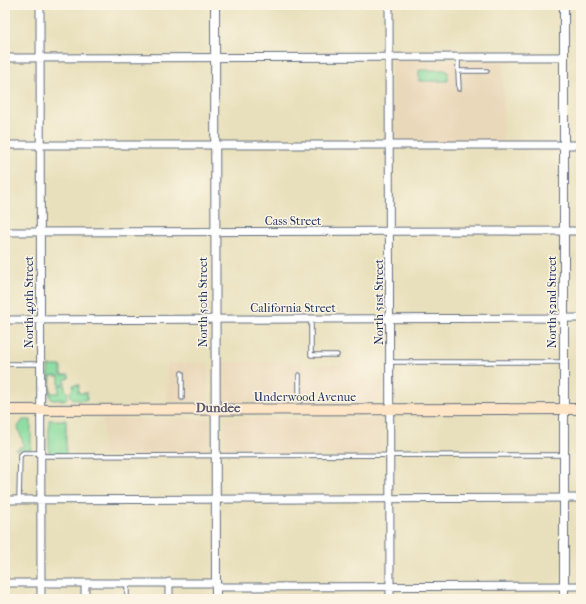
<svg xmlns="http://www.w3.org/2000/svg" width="586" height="604" font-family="'IM FELL French Canon',serif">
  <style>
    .built { fill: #ead8ba }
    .green { fill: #87db9e; stroke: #51857e }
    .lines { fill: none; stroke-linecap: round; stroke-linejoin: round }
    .service-casing { stroke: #636d7f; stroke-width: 5.5 }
    .minor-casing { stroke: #636d7f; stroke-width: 9 }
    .tertiary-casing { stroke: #636d7f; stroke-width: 10 }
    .secondary-casing { stroke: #636d7f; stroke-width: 12 }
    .service { stroke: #fff; stroke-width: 3.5 }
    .minor { stroke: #fff; stroke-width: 7 }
    .tertiary { stroke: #fff; stroke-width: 8 }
    .secondary { stroke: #fee5c5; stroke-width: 10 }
    .labels { text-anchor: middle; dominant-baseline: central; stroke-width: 3; stroke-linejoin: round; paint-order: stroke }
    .street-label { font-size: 12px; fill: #1b2f5e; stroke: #fcf5e5 }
    .neighbourhood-label { font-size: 13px; font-weight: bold; fill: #5d586c; stroke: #fcf5e5 }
  </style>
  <rect width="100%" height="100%" fill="#fcf5e5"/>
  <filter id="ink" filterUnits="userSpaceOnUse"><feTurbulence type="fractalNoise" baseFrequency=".025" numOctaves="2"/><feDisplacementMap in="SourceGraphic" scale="8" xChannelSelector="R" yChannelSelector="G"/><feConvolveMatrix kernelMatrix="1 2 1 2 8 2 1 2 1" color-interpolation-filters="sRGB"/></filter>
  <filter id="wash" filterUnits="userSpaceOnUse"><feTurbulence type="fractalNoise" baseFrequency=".012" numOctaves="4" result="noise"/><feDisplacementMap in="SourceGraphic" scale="16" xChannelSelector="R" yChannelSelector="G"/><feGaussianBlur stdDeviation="0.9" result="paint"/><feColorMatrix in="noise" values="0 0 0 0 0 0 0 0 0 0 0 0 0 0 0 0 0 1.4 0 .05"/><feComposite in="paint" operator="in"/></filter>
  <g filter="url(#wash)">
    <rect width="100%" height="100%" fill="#e8e0bc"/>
    <!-- built -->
    <path class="built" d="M392,60H503V141L392,142Z
      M220,362H303V365H340V362H356V380H384V401L220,402Z
      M167,363H208V401H167Z
      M225,418H382V455H225Z
      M103,419H210V455H103Z"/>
    <!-- green -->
    <path class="green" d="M419,70H445L448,72V81H419Z
      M48,366H61V375H69V378L65,380V384H59V376H51L50,384Z
      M50,385L51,393H59V385H65V389L68,392L67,398L64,400H52L50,396Z
      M73,385H79L78,393H87V400C79,400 70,402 70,392L73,389Z
      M23,420H31V450H15L20,448L19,447L24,446L18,427Z
      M49,420H66V454H49Z"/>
  </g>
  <g filter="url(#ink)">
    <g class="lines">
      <defs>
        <path id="service" d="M458,57V71H487
          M458,71L459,89
          M311,319V355H337
          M390,362H564
          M5,364H40
          M299,375V396L301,400
          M182,398V373
          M41,456L563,455
          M19,500L20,456L23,453H40
          M127,599V582"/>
        <path id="minor" d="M40,5L41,599
          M389,5L390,599
          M5,58L564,57
          M5,145H581
          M5,232L581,231
          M5,320L581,318
          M5,500L581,498
          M5,583H216
          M216,587L581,586
          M85,599V583
          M169,599V582"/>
        <path id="tertiary" d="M215,5L216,599
          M564,5V599"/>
        <path id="secondary" d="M5,410L581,409"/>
      </defs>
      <!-- service casing -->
      <use href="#service" class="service-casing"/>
      <!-- minor casing -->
      <use href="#minor" class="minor-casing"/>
      <!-- tertiary casing -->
      <use href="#tertiary" class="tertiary-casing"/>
      <!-- secondary casing -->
      <use href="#secondary" class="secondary-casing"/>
      <!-- service -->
      <use href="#service" class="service"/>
      <!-- minor -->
      <use href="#minor" class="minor"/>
      <!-- tertiary -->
      <use href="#tertiary" class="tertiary"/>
      <!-- secondary -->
      <use href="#secondary" class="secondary"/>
    </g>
  </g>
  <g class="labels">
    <!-- street labels -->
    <g class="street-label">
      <text x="293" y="221">Cass Street</text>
      <text transform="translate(29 302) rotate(-90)">North 49th Street</text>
      <text transform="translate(203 302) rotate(-90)">North 50th Street</text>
      <text transform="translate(379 302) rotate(-90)">North 51st Street</text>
      <text transform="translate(552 302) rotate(-90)">North 52nd Street</text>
      <text x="293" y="308">California Street</text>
      <text x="305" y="397">Underwood Avenue</text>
    </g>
    <!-- neighbourhood labels -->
    <g class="neighbourhood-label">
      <text x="218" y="407">Dundee</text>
    </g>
  </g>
  <!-- margin -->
  <rect width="586" height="604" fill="none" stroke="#fcf5e5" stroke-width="20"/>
</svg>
